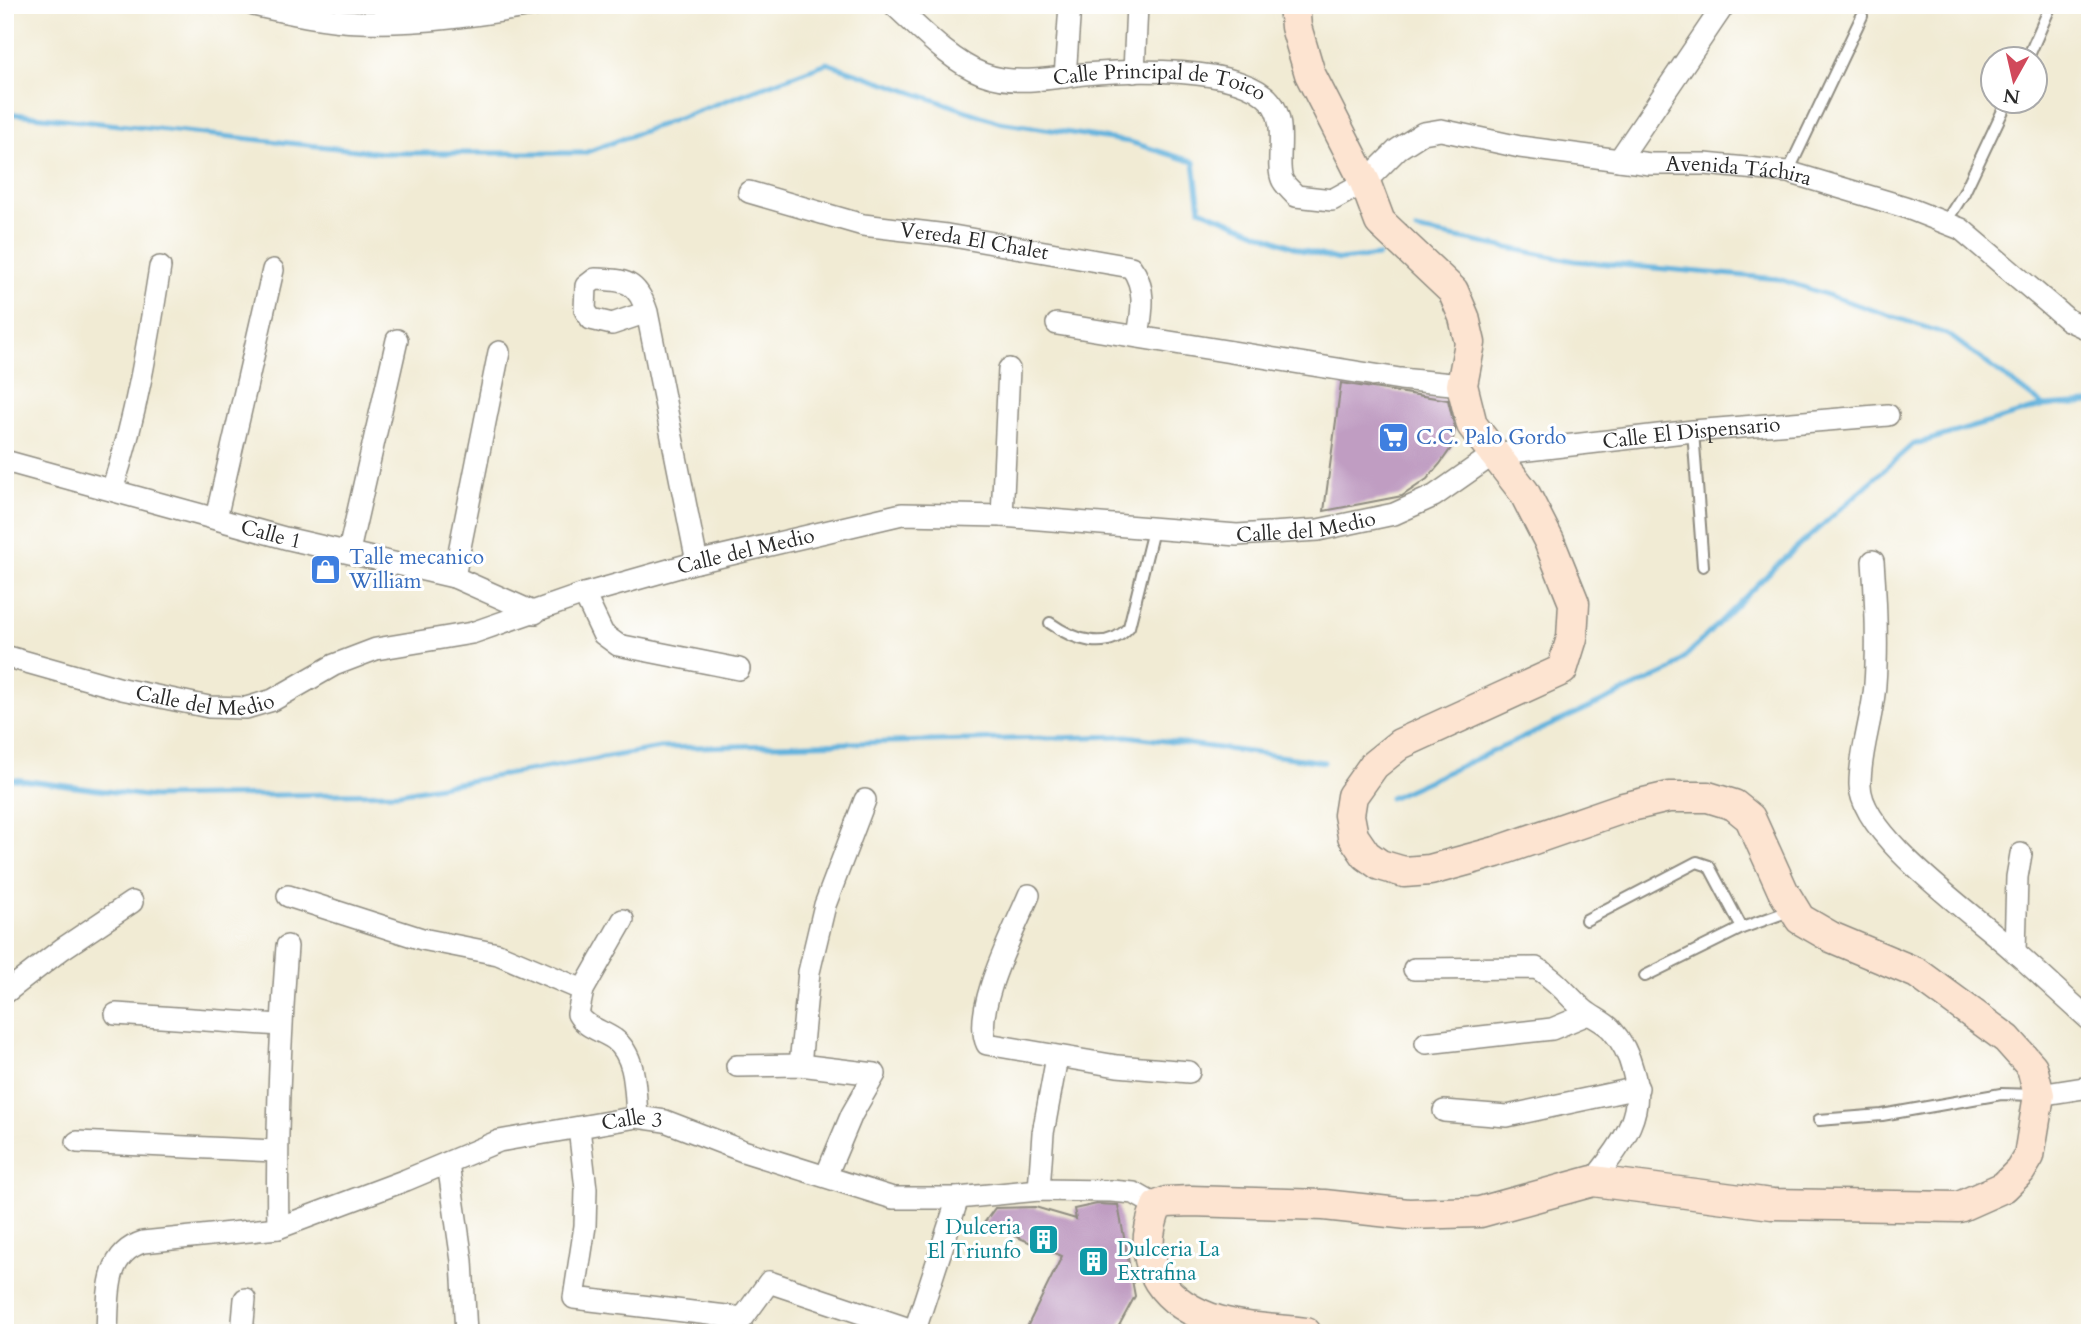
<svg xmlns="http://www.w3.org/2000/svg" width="2095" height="1338" font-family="Cardo,serif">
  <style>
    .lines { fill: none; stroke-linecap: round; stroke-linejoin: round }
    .stream { stroke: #62b2dd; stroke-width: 5 }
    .building { fill: #c09dc2 }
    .lane-casing { stroke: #8e8b80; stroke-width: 14 }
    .street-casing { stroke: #8e8b80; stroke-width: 24 }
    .secondary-casing { stroke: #8e8b80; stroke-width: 33 }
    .lane { stroke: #fff; stroke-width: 10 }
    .street { stroke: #fff; stroke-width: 21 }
    .secondary { stroke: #fde4d1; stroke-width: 30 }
    .labels { text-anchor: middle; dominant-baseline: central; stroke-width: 6; stroke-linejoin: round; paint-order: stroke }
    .street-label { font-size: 21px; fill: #2b2b2b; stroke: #fff }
    .shop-label { font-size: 21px; fill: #366cbe; stroke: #fff; text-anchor: start }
    .culture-label { font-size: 21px; fill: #0d838f; stroke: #fff; text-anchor: end }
  </style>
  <rect width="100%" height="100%" fill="#fff"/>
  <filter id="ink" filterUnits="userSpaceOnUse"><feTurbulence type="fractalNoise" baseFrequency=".0143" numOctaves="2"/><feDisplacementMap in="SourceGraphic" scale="14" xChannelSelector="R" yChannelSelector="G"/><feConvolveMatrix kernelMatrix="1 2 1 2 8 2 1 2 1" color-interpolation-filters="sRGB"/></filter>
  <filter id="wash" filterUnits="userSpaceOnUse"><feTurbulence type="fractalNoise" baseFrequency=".00686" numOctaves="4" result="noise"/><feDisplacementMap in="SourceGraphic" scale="28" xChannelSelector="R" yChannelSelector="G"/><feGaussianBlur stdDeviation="1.57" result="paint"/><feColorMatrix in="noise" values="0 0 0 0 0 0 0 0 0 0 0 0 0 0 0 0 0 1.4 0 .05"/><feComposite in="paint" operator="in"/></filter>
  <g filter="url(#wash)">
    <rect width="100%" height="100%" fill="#f1ebd4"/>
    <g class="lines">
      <!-- stream -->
      <path class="stream" d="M5,113L384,153H584L827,63L999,122L1130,142L1194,162L1200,209L1301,250L1339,260L1378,256
        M1416,230L1575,261L1779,279L1949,335L2044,406L2090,403
        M5,778L153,797L399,793L660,748L1127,736L1324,762
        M1390,798L1672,670L1772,570L1912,445L2044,406"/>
    </g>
    <g id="blocks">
      <!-- building -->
      <path class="building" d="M1341,383L1448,400L1455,429L1451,448L1440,464L1427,479L1402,496L1324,511Z
        M1097,1204L1118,1205L1135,1296L1115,1333H1024L1062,1256L984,1223L995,1208L1035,1207L1076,1219L1074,1209Z"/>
    </g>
  </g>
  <g filter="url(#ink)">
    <use href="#blocks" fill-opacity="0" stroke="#8e8b80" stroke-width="2"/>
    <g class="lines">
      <defs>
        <path id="lane" d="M2027,60L2051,5
          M1788,172L1862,16
          M1945,223L1964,193L2007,102
          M1693,431L1703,566
          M1050,623C1074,640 1107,652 1129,627L1153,530
          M1586,920L1697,862L1709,866L1742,928
          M1645,976L1742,928L1792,910
          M1819,1120L1882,1115L2001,1094L2036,1095"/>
        <g id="street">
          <path d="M254,5C289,13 325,21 361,22C419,24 480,15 538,5"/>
          <path id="s1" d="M894,5C919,28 951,62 983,74C1015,86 1051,78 1084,74C1128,70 1239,65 1270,101C1289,122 1275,161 1282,179C1284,185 1292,191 1296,196L1332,200L1365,182L1398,149L1423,133L1441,130L1520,147L1650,164H1705L1788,172L1905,207L1961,229L2068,320L2090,330"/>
          <path d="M1134,72L1137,5"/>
          <path d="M1065,77L1070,5"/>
          <path d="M1619,160L1724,5"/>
          <path id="s2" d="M749,192L863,225L947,235L1131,267C1147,288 1142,312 1138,336"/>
          <path d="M647,312L612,324L591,319L585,310L586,286L595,279C626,280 637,281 647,312L697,562"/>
          <path d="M1057,324L1400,379L1462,385"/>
          <path id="s3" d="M5,461L285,538L454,577L535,613"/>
          <path d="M112,490C136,418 148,343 160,267"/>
          <path d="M1002,516L1009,369"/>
          <path d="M216,518L273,270"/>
          <path d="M349,551L397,340"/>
          <path d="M1873,561C1876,602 1878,643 1875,684C1873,717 1860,750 1860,784C1859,836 1978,917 2015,952C2040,974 2065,998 2090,1020"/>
          <path d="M454,577L499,352"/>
          <path d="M584,594L603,634L618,645L739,669"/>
          <path id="s4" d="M5,656L122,689L209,707L246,708L273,700L334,665L376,649L472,633L584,594L697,562L902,514L1002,516L1237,535L1318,530L1394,514L1434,496L1494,454L1693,431L1888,415"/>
          <path d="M1029,895C1015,929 971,1011 987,1044L1117,1066L1189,1072"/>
          <path d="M288,896L422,939L498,954L583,990"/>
          <path d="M623,920L583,990L578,1014C586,1028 601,1030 614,1039C637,1056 635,1092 637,1117"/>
          <path d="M2015,951L2017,877L2021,854"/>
          <path d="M1414,969L1536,968C1555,978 1568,996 1584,1010C1592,1017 1603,1021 1611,1029C1622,1041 1629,1055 1633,1071C1647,1116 1619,1147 1593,1181"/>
          <path d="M5,993L62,949L132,902"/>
          <path d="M116,1014L281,1025"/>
          <path d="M1426,1043L1552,1029L1588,1014"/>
          <path d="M800,1065L809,972L825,905L865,800"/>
          <path d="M737,1066L800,1065L875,1074L852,1114L826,1176"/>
          <path d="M2039,1095L2090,1087"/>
          <path d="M1444,1111L1507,1116L1638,1088"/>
          <path d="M579,1128L586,1189L585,1226L574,1298L743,1318L769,1282L915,1331"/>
          <path d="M77,1142L276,1151"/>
          <path d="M448,1163L462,1261L466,1333"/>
          <path d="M1039,1190L1043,1133L1057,1057"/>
          <path d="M278,1228C276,1133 280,1040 287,946"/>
          <path id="s5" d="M107,1333C109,1297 104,1254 143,1242L278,1228L406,1180L499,1141L637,1117L665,1121L743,1151L893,1198H958L1039,1190L1111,1191L1134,1193L1157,1206"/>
          <path d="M242,1333L245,1299"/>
          <path d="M914,1333L958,1198"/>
        </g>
        <path id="secondary" d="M1294,5L1296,27L1310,74L1365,182L1380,222L1453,291L1464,317L1470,343L1462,385L1472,425L1524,492L1549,541L1574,603L1572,638L1562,670L1400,744L1374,765L1352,796L1349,815L1353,836L1366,855L1380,865L1404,872L1430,870L1496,852L1623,808L1669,797H1708L1734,805L1750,818L1783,891L1800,919L1831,937L1917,973L2007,1039L2032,1067L2039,1095L2029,1156L2020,1171L2004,1187L1959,1207L1772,1204L1593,1181L1480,1212L1408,1214L1324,1205L1191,1201L1167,1202L1157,1206C1135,1259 1157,1298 1209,1318C1239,1329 1275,1329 1306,1333"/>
      </defs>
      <!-- lane casing -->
      <use href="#lane" class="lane-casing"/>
      <!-- street casing -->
      <use href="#street" class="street-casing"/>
      <!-- secondary casing -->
      <use href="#secondary" class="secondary-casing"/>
      <!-- lane -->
      <use href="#lane" class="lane"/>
      <!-- street -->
      <use href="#street" class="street"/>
      <!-- secondary -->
      <use href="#secondary" class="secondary"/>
    </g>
  </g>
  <!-- icons -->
  <defs>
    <symbol id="supermarket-square" viewBox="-11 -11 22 22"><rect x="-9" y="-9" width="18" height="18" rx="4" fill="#3f7fe0" stroke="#fff"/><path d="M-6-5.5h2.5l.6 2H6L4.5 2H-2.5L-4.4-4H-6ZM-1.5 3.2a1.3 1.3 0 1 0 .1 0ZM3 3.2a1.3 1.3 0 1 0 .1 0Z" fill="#fff"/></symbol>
    <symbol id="shop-square" viewBox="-11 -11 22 22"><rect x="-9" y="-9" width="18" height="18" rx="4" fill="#3f7fe0" stroke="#fff"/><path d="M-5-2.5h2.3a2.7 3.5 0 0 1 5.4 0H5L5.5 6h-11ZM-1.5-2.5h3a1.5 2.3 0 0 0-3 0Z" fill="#fff"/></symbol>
    <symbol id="building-square" viewBox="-11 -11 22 22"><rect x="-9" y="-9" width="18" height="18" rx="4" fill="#0f9aa8" stroke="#fff"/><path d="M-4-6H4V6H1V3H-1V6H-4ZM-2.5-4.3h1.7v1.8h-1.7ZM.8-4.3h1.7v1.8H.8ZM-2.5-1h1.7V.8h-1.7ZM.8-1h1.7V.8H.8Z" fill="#fff"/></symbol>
  </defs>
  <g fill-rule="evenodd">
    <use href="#supermarket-square" x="1376" y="420" width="35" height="35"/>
    <use href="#shop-square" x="308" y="552" width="35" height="35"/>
    <use href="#building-square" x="1026" y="1222" width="35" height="35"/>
    <use href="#building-square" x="1076" y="1244" width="35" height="35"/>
  </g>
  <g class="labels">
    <!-- street labels -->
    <g class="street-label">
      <text stroke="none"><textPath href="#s1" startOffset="292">Calle Principal de Toico</textPath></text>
      <text stroke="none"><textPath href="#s1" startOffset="980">Avenida Táchira</textPath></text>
      <text stroke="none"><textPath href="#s2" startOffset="231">Vereda El Chalet</textPath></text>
      <text stroke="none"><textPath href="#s4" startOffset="1745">Calle El Dispensario</textPath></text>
      <text stroke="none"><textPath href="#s4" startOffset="1340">Calle del Medio</textPath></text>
      <text stroke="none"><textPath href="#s3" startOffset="276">Calle 1</textPath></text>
      <text stroke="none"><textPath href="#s4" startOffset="774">Calle del Medio</textPath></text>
      <text stroke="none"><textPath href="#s4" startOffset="206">Calle del Medio</textPath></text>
      <text stroke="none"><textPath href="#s5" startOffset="614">Calle 3</textPath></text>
    </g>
    <!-- shop labels -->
    <g class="shop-label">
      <text x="1416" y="437">C.C. Palo Gordo</text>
      <text x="349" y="557">Talle mecanico<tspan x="349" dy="24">William</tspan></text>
    </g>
    <!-- culture labels -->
    <g class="culture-label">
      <text x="1021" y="1227">Dulceria<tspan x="1021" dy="24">El Triunfo</tspan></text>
      <text x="1117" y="1249" text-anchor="start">Dulceria La<tspan x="1117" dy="24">Extrafina</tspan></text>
    </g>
  </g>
  <!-- margin -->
  <rect width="2095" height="1338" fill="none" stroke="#fff" stroke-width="28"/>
  <!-- north arrow -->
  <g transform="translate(2014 80) rotate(188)"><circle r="33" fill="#ffffff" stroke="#aaaaaa" stroke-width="2"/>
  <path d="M0-5L12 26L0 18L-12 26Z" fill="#d1495b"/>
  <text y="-10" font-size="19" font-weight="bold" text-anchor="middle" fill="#2b2b2b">N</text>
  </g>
</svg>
